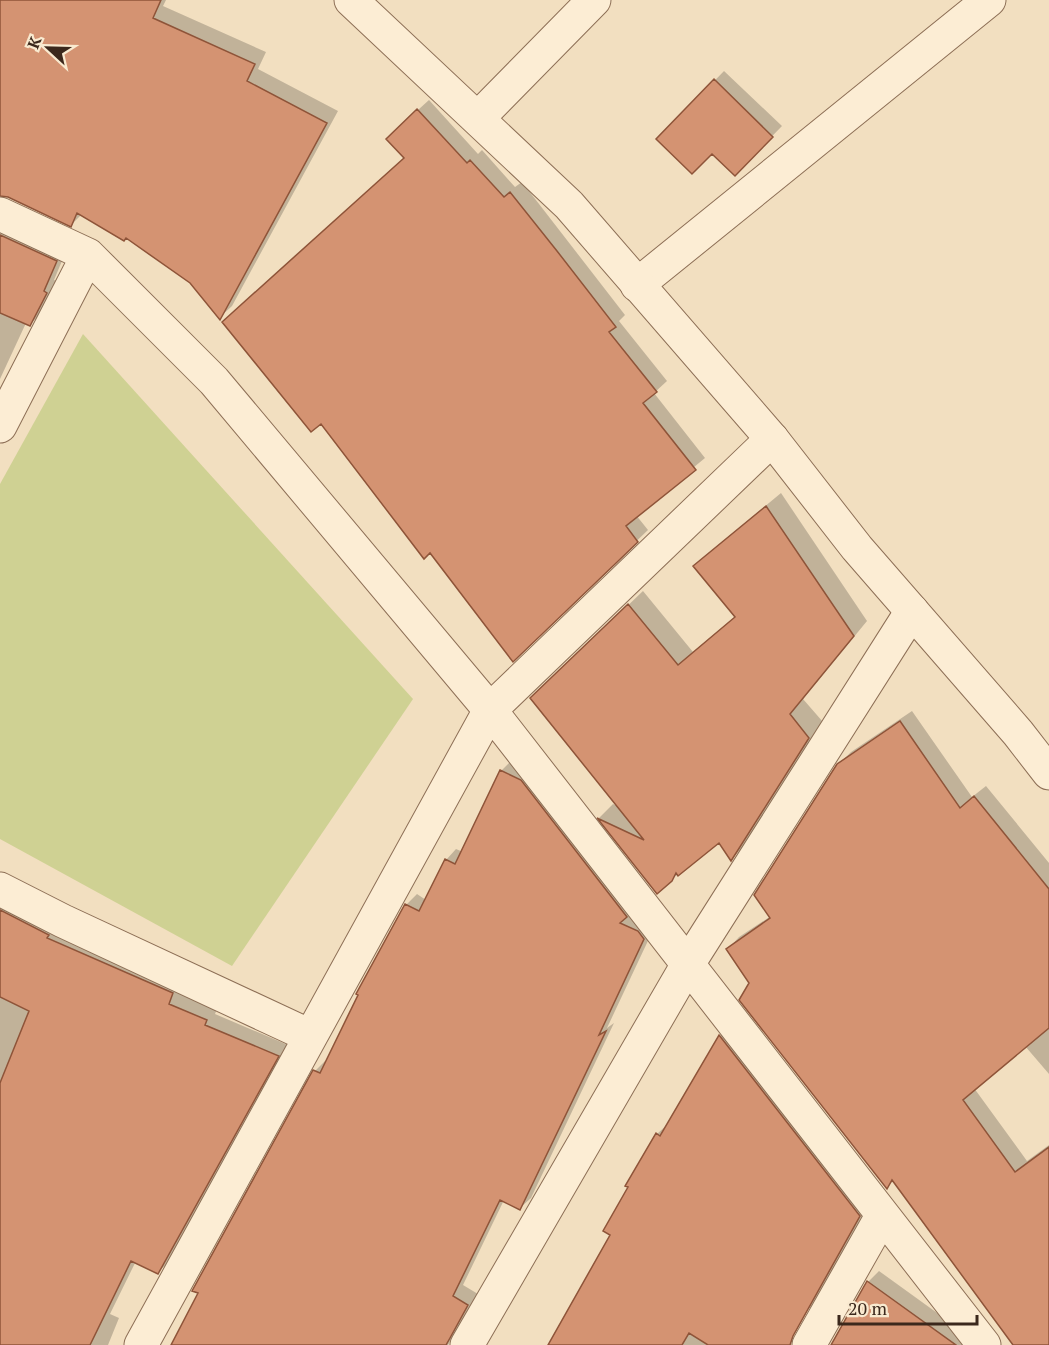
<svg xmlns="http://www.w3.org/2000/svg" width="1049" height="1345" font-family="'PT Serif',serif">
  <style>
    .green { fill: #cfd193 }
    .shadow { fill: #0003 }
    .building { fill: #d49372; stroke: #8e5439; stroke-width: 1.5 }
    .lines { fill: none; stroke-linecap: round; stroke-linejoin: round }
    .minor-casing { stroke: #8d6f56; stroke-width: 35 }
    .tertiary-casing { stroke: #8d6f56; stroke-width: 35 }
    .minor { stroke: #fcedd4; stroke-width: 33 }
    .tertiary { stroke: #fcedd4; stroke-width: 33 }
  </style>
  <rect width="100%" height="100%" fill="#f2dfc0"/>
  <!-- green -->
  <path class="green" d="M83,334L413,699L232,966L0,839V484Z"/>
  <!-- shadow -->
  <path class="shadow" d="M0,0H166L163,6L266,52L258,69L338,111L232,306L220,317L191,281L126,237L82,214L71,225L8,196L0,194Z
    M724,71L782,126L735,174L712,152L658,139Z
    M429,100L478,154L482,150L515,187L522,182L625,315L619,321L667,381L654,393L705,458L636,515L648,530L513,660L398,128Z
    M0,216L67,249L54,280L58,281L42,313L30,324L26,323L0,379Z
    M781,493L867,621L803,699L823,722L745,845L732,858L719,841L657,891L599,818L613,804L619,807L546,684L643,591L693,652L736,616L695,566L710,552Z
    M912,711L972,797L986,786L1049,863V1074L1025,1046L974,1088L1027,1161L1049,1145V1345H1014L894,1180L887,1187L728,949L739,937L771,916L838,765L851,752Z
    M512,760L654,928L607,1028L614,1023L531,1198L520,1208L504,1200L463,1285L478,1294L460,1326L448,1345H173L315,1071L325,1061H327L406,905L417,894L426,900L446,860L456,849L463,852L501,771Z
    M0,894L183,982L179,993L217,1009L215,1014L288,1045L169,1262L158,1272L136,1261L110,1314L119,1318L108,1345H0Z
    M731,1024L871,1204L816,1302L804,1313L784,1345H549L612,1235L657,1134L669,1123L720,1036Z
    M879,1271L976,1341L981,1345H849L868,1282Z"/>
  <!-- building -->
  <path class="building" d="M0,0H161L153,18L255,64L247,81L327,123L220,320L190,283L126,238L124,241L77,213L71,227L8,197L0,196Z
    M714,79L773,137L735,176L712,154L692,174L656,139Z
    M417,109L467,163L470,160L504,197L510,192L557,251L616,327L609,332L657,392L643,403L696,470L626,526L638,542L513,662L430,553L424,559L321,424L311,432L222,322L404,158L386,139Z
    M0,235L57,261L44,291L47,293L30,326L0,313Z
    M766,506L854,636L790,714L809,738L731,861L719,843L678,876L676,873L672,881L657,894L597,818L644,840L530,698L628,604L678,665L735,617L693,566Z
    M900,721L960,808L974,796L1049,889V1028L963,1100L1015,1172L1049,1147V1345H1013L892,1180L887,1189L739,1000L749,983L726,949L770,918L754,895L837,764Z
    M500,770L521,780L627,917L620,923L638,931L644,939L599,1035L606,1031L520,1210L500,1200L453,1296L468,1305L450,1338L446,1345H171L198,1293L192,1291L313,1070L320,1073L358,995L356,994L405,904L419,911L445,859L455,864Z
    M0,910L49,935L47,938L173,993L169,1004L207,1020L205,1025L279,1056L158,1274L131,1261L90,1345H0V1083L29,1011L0,997Z
    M719,1035L860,1216L793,1336L790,1345H708L689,1333L682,1345H548L610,1235L603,1231L628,1187L625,1186L656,1133L660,1136Z
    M867,1281L956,1345H831Z"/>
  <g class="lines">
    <defs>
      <path id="minor" d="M478,118L594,0
        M0,214L88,255L214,381L490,710L984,1345
        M637,285L989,0
        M0,426L88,255
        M0,889L63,921L310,1036
        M141,1345L490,710L772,439
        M467,1345L688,964L912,611
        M809,1345L882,1216"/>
      <path id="tertiary" d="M351,0L569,205L772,439L857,548L1018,733L1049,773"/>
    </defs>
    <!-- minor casing -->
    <use href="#minor" class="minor-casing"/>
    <!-- tertiary casing -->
    <use href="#tertiary" class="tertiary-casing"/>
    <!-- minor -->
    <use href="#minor" class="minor"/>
    <!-- tertiary -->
    <use href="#tertiary" class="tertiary"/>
  </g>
  <!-- north arrow -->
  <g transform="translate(48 48) rotate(292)" stroke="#f9ead0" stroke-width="4.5" paint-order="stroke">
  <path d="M0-4.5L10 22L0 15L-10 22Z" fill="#3b281c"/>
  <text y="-9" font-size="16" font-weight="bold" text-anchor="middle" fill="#3b281c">K</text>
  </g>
  <!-- scale -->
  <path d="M839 1315v9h138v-9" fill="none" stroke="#3b281c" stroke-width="3"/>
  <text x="848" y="1315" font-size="18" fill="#3b281c" stroke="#f9ead0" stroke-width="4.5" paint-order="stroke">20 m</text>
</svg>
